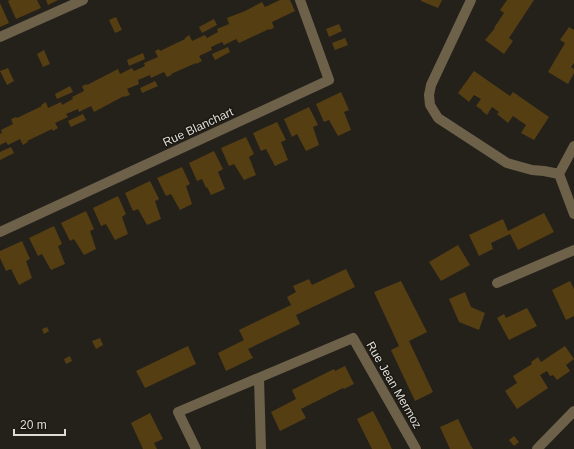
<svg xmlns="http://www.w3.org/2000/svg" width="574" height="449" font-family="Helvetica,sans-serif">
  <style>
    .building { fill: #563e13 }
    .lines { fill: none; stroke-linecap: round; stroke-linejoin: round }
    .street { stroke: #6e614a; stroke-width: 10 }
    .labels { text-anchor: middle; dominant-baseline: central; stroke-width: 3; stroke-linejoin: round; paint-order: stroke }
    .street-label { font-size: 12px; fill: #dddbd7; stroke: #1b1812 }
  </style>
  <rect width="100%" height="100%" fill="#24211b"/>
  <!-- building -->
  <path class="building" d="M10,0H37L41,8L16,19L8,1Z
    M46,0H58L48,5Z
    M280,0H290L295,11L272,22L274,28L269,30V29L239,43L236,39L224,45L222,42L211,47L212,50L199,56L202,61L196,64V63L171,74L172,75L167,77L164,72L151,78L150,75L138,80L139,84L127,89L130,95L124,97V96L94,112L91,106L79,112L78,109L66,114L68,117L55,123L58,128L53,131L52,129L27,141L28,142L23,145L20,139L8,145L6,142L0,145V134L2,133L1,130L13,124L11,119L16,117L17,118L42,106L41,105L46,102L48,108L61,102L62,105L73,99L72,97L84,91L82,86L87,84V85L118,69L120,74L132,68L134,71L145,66L144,63L158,57L155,51L159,49L160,51L185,39V38L189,35L192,41L205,35L207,38L218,32L217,29L229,24L227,18L245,11L262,2L265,7Z
    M421,0H442L438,8L421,1Z
    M507,0H534L509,38L513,41L504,54L485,40L495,28H494L504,13L500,10Z
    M0,3L9,23L0,27Z
    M116,17L122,30L115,33L109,20Z
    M214,19L217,25L202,33L199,27Z
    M339,24L342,31L329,37L326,29Z
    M569,27L574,30V63L571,67L574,69V73L568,84L548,72L565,43L560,40Z
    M345,38L348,45L335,50L332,43Z
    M228,47L230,52L215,60L212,54Z
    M44,50L50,64L43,67L37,54Z
    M143,53L145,59L129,66L127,60Z
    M8,68L14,81L7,85L0,71Z
    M474,71L510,96L513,92L549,117L534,140L521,133L526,125L513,116L508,123L497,114L499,112L492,107L487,115L482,111V110L476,106L481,99L474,95L469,102L458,93Z
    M155,81L158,86L142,93L140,88Z
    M70,86L73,92L57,99L55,94Z
    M341,92L349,110L344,112L351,130L338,136L329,120L324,122L316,104Z
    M309,107L318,125L313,127L319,145L306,151L297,134L292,137L284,119Z
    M83,114L86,120L71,127L68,121Z
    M277,122L286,140L281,142L288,160L275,166L266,149L261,151L253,133Z
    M246,137L254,154L249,157L256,175L244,180L234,164L229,166L221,148Z
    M11,147L14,153L0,160V152Z
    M214,151L223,169L218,172L225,189L211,195L207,187L206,188L202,179L197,181L189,163Z
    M182,167L190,184L186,186L192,204L180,210L171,194L166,196L157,178Z
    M150,181L159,199L155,201L161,219L147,225L138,209L133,211L125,193Z
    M118,196L126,214L122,217L128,234L115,240L106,224L101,226L93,208Z
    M86,211L94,229L90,231L96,249L84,255L74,239L70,241L61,223Z
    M544,213L554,232L518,250L510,234L491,243L493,249L479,256L469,235L503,219L508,231Z
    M54,226L62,244L58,246L65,264L51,270L42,254L38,256L29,238Z
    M22,241L30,259L26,261L32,278L19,285L11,269L6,271L0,258V251Z
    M458,245L470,265L441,281L429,262Z
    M346,269L355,287L296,315L300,324L248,349L253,358L226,371L218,353L244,340L239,330L291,305L287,297L296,292L293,286L309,279L312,285Z
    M401,281L427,332L409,341L433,392L415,401L391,350L399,346L374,292Z
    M570,281L574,289V316L566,320L552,290Z
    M465,292L471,307L485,313L479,330L459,322L449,299Z
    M527,308L537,326L509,340L497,318L504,314L506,318Z
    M47,327L49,331L44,334L42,329Z
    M100,338L103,345L96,349L92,341Z
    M188,346L196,364L145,388L136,371Z
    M565,346L574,359L566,365L570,371L557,380L553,375L550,376L547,371L540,375L548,388L517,409L505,391L517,383L513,376L532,364L531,362L538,357L541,362Z
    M70,356L72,361L66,364L64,359Z
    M345,366L354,384L344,389L343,388L301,409L306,418L280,431L271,412L296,399L292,390L334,369L335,371Z
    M373,411L386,436L392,449H372L357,419Z
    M150,413L163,439L154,443L157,449H143L131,423Z
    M458,419L471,446L473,449H450L440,427Z
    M514,436L519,442L514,446L509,440Z"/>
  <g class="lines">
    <!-- street -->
    <path class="street" d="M471,0L431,85L429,95L430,105L438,118L507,163L532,170L544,171L559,174
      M0,37L83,0
      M574,146L559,174L574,214
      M0,232L329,80L300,0
      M497,283L574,250
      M259,378L261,449
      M196,449L178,412L353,338L416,449
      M537,449L574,411"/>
  </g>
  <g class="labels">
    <!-- street labels -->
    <g class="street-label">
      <text transform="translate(198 127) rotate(-25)">Rue Blanchart</text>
      <text transform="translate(394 385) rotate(60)">Rue Jean Mermoz</text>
    </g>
  </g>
  <!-- scale -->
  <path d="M14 429v6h51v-6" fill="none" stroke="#dddbd7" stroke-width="2"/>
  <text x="20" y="429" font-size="12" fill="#dddbd7" stroke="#1b1812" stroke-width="3" paint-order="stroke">20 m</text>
</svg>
